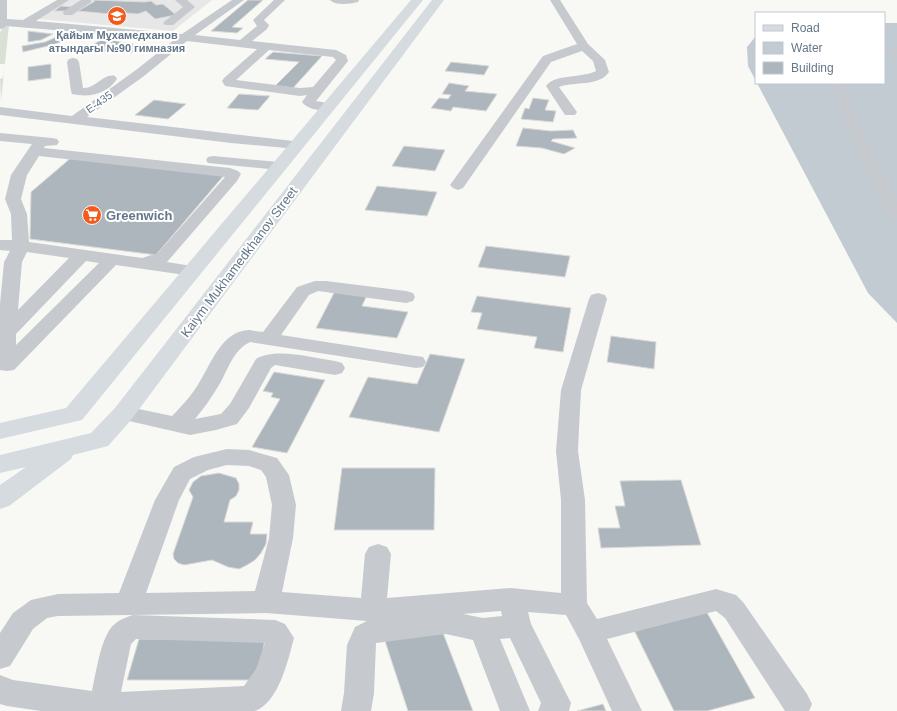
<svg xmlns="http://www.w3.org/2000/svg" width="897" height="711" font-family="Arial,sans-serif">
  <style>
    .built { fill: #e6e7e6 }
    .green { fill: #d9e0d6 }
    .water { fill: #c1cbd1 }
    .building { fill: #aeb6bd; stroke: #dadad7 }
    .lines { fill: none; stroke-linecap: round; stroke-linejoin: round }
    .minor { fill: #c6c9ce; fill-rule: evenodd }
    .major { fill: #d6dbe0; fill-rule: evenodd }
    .labels { text-anchor: middle; dominant-baseline: central; stroke-width: 4; stroke-linejoin: round; paint-order: stroke }
    .far-poi-label { font-size: 11px; font-weight: bold; fill: #647689; stroke: #fff }
    .far-street-label { font-size: 11px; fill: #647689; stroke: #fff }
    .poi-label { font-size: 13px; font-weight: bold; fill: #647689; stroke: #fff; text-anchor: start }
    .street-label { font-size: 13px; fill: #647689; stroke: #fff }
  </style>
  <rect width="100%" height="100%" fill="#f8f8f5"/>
  <!-- built -->
  <path class="built" d="M68,0H212L173,31L39,19Z"/>
  <!-- green -->
  <path class="green" d="M9,25L1,101L0,79L3,78L5,64H0V33L3,26Z"/>
  <!-- water -->
  <path class="water" d="M884,23H897V323L868,293L757,83H884Z
    M756,36V81L748,66L747,47Z"/>
  <!-- building -->
  <path class="building" d="M93,0L145,2L151,1L156,5L163,4L176,15L155,19L146,11L138,14L113,12L110,14L78,11L95,1Z
    M248,0H263L232,27L243,28L237,33L211,31Z
    M61,6L72,7L65,11H54Z
    M28,31L53,34L41,40L28,42Z
    M61,35L74,37L52,45L23,52L22,46L45,42Z
    M104,38L129,44L143,45L131,53L83,51Z
    M273,52L322,56L293,88L275,86L299,62L265,59Z
    M451,62L489,66L484,75L445,71Z
    M51,64V78L28,81V67Z
    M449,83L469,86L465,91L497,94L486,111L453,107L451,111L431,108L439,98L448,99L451,95L442,94Z
    M239,94L270,96L258,110L227,108Z
    M533,98L549,100L545,110L556,111L553,122L521,119L525,108L529,109Z
    M154,100L186,104L168,119L135,115Z
    M523,128L551,131L573,130L577,138L553,139L551,141L575,148L564,154L542,148L516,146Z
    M404,146L445,150L435,171L392,166Z
    M72,157L225,174L156,255L30,239L31,192Z
    M377,186L437,192L427,216L365,210Z
    M486,246L570,256L565,277L478,267Z
    M335,291L367,295L362,306L408,312L397,338L316,328Z
    M477,296L571,308L563,352L534,348L537,337L477,329L482,313L471,312Z
    M611,336L656,342L654,369L607,362Z
    M430,354L465,359L439,432L349,417L368,377L417,384Z
    M274,372L325,380L287,453L252,447L280,399L271,397L273,393L263,391Z
    M342,468H435L434,530H334Z
    M219,473L236,478L239,484V490L236,496L230,500L224,522H253L250,534H267L266,544L261,553L255,560L247,565L239,569L228,567L212,560L184,565L178,563L174,559L173,554L193,497L189,490L193,482L201,476Z
    M681,480L701,545L601,548L598,528H620L615,506H625L620,481Z
    M705,609L755,698L707,711H674L632,626Z
    M440,625L473,711H408L385,641Z
    M139,639H265L258,680H127Z
    M603,704L606,711H577Z"/>
  <g class="lines">
    <!-- minor -->
    <path class="minor" d="M0,0H7V19L23,20L57,0H69L36,21L182,34L232,0H244L195,35L240,40L257,26L253,20L274,0H285L264,20L269,25L267,29L252,41L336,50L346,55L348,61L316,101L333,104L335,107L333,110C324,112 308,110 302,102L307,95L300,96L225,86L222,81L224,78L257,49L187,41L144,76L87,117L302,142L304,145L302,148L297,149L231,143L0,115V107L72,116L136,70L174,40L6,26L4,28L0,29ZM269,50L333,57L336,60L313,87L300,88L236,80Z
      M81,0H91V2L72,15H64L63,13L64,11Z
      M175,0H187L195,7L173,25H165L163,23L165,21L183,7Z
      M330,0H359L358,2C350,4 336,6 330,0Z
      M550,0H560L588,44L605,60L609,72C599,87 574,81 559,87L577,112L575,115H565L546,86C554,74 583,78 596,71L593,61L582,51L551,62L463,188L458,190L453,188L450,185L543,56L577,44Z
      M884,49H897V57H884Z
      M73,58L77,59L79,62L83,88C96,89 103,73 115,76L117,79C107,94 89,98 72,94L71,91L67,62L69,59Z
      M829,83H841L868,142L897,198V219L891,217L889,214L854,142Z
      M0,133L52,138L57,139L59,142L57,145L45,146L44,148L230,168L238,171L241,174L237,181L167,262L198,267L201,271L198,275L192,276L116,265L14,370L7,371L0,370V304L4,262L10,251L0,250V240H12L11,214L5,199L11,175L32,144L0,141ZM39,156L225,177L158,253L142,258L29,242L27,214L21,199L27,175ZM27,252L69,258L18,310L22,262ZM86,261L99,263L16,345V334Z
      M213,156L279,162L284,163L286,166L284,169L279,170L208,163L206,160L208,157Z
      M315,281H326L406,291L413,293L415,297L413,301L406,303L318,291L309,295L281,335L416,356L423,357L426,362L423,367L416,368L250,342C233,350 228,370 219,385C212,397 204,408 195,419L221,414L230,404L256,359C276,347 312,358 335,361L342,363L345,368L342,373L335,375L275,365L271,368L249,408L237,424L216,430L190,435L116,418L113,413L116,408L124,406L172,416C182,406 192,395 199,383C211,364 221,332 248,330C252,330 258,332 263,332L297,287Z
      M598,293L605,295L607,299L581,390L579,428L578,451L585,500L587,603L597,619L716,589L736,595L743,602L807,694L812,704L809,711H785L725,618L716,611L607,639L642,711H612L579,639L566,615L528,612L531,624L571,703L569,711H538L541,703L510,638L500,639L530,711H500L473,640L446,634L376,643L374,693L371,711H341L344,693L347,645L355,627L367,621L266,613L58,616L47,618L33,629L10,666L0,669V633L13,613L31,600L58,594L119,593L155,500L174,467L194,457L227,449L249,450L277,458L289,475L296,505L293,538L282,592L361,598L365,554L369,547L378,544L387,547L391,554L387,598L511,588L561,593V500L556,451L561,390L589,299L591,295ZM227,465L249,466L261,470L266,477L272,505L269,538L255,591L146,593L179,500L190,479L208,470ZM501,611L502,616L483,618L463,614Z
      M133,615L275,620L285,624L294,638C288,660 279,702 255,711H41L7,706L0,704V675L13,680L92,691C96,674 101,633 116,623C121,619 127,617 133,615ZM136,639L265,643L256,669L244,686L121,692L131,644Z"/>
    <!-- major -->
    <path class="major" d="M411,0H423L82,420L0,439V423L66,408Z
      M432,0H444L131,420L108,446L73,455L71,459L9,506L0,509V485L26,467L0,473V455L91,433L115,408Z"/>
  </g>
  <!-- icons -->
  <defs>
    <symbol id="school-disc" viewBox="-11 -11 22 22"><circle r="9.5" fill="#f25b1b" stroke="#fff"/><path d="M0-5L7-2L0 1L-7-2ZM-4 1L0 2.5L4 1V4Q0 6-4 4Z" fill="#fff"/></symbol>
    <symbol id="supermarket-disc" viewBox="-11 -11 22 22"><circle r="9.5" fill="#f25b1b" stroke="#fff"/><path d="M-6-5.5h2.5l.6 2H6L4.5 2H-2.5L-4.4-4H-6ZM-1.5 3.2a1.3 1.3 0 1 0 .1 0ZM3 3.2a1.3 1.3 0 1 0 .1 0Z" fill="#fff"/></symbol>
  </defs>
  <g fill-rule="evenodd">
    <use href="#school-disc" x="106" y="5" width="22" height="22"/>
    <use href="#supermarket-disc" x="81" y="204" width="22" height="22"/>
  </g>
  <g class="labels">
    <!-- far-poi labels -->
    <g class="far-poi-label">
      <text x="117" y="35">Қайым Мұхамедханов<tspan x="117" dy="13">атындағы №90 гимназия</tspan></text>
    </g>
    <!-- far-street labels -->
    <g class="far-street-label">
      <text transform="translate(99 102) rotate(-35)">Е-435</text>
    </g>
    <!-- poi labels -->
    <g class="poi-label">
      <text x="106" y="215">Greenwich</text>
    </g>
    <!-- street labels -->
    <g class="street-label">
      <text transform="translate(239 262) rotate(-53)">Kaiym Mukhamedkhanov Street</text>
    </g>
  </g>
  <!-- legend -->
  <rect x="755" y="12" width="130" height="72" fill="#ffffff" stroke="#c1c8d0"/>
  <rect x="763" y="25" width="20" height="6" fill="#d6dbe0" stroke="#c1c8d0"/>
  <text x="791" y="32" font-size="12" fill="#647689">Road</text>
  <rect x="763" y="42" width="20" height="12" fill="#c1cbd1" stroke="#c1c8d0"/>
  <text x="791" y="52" font-size="12" fill="#647689">Water</text>
  <rect x="763" y="62" width="20" height="12" fill="#aeb6bd" stroke="#c1c8d0"/>
  <text x="791" y="72" font-size="12" fill="#647689">Building</text>
</svg>
